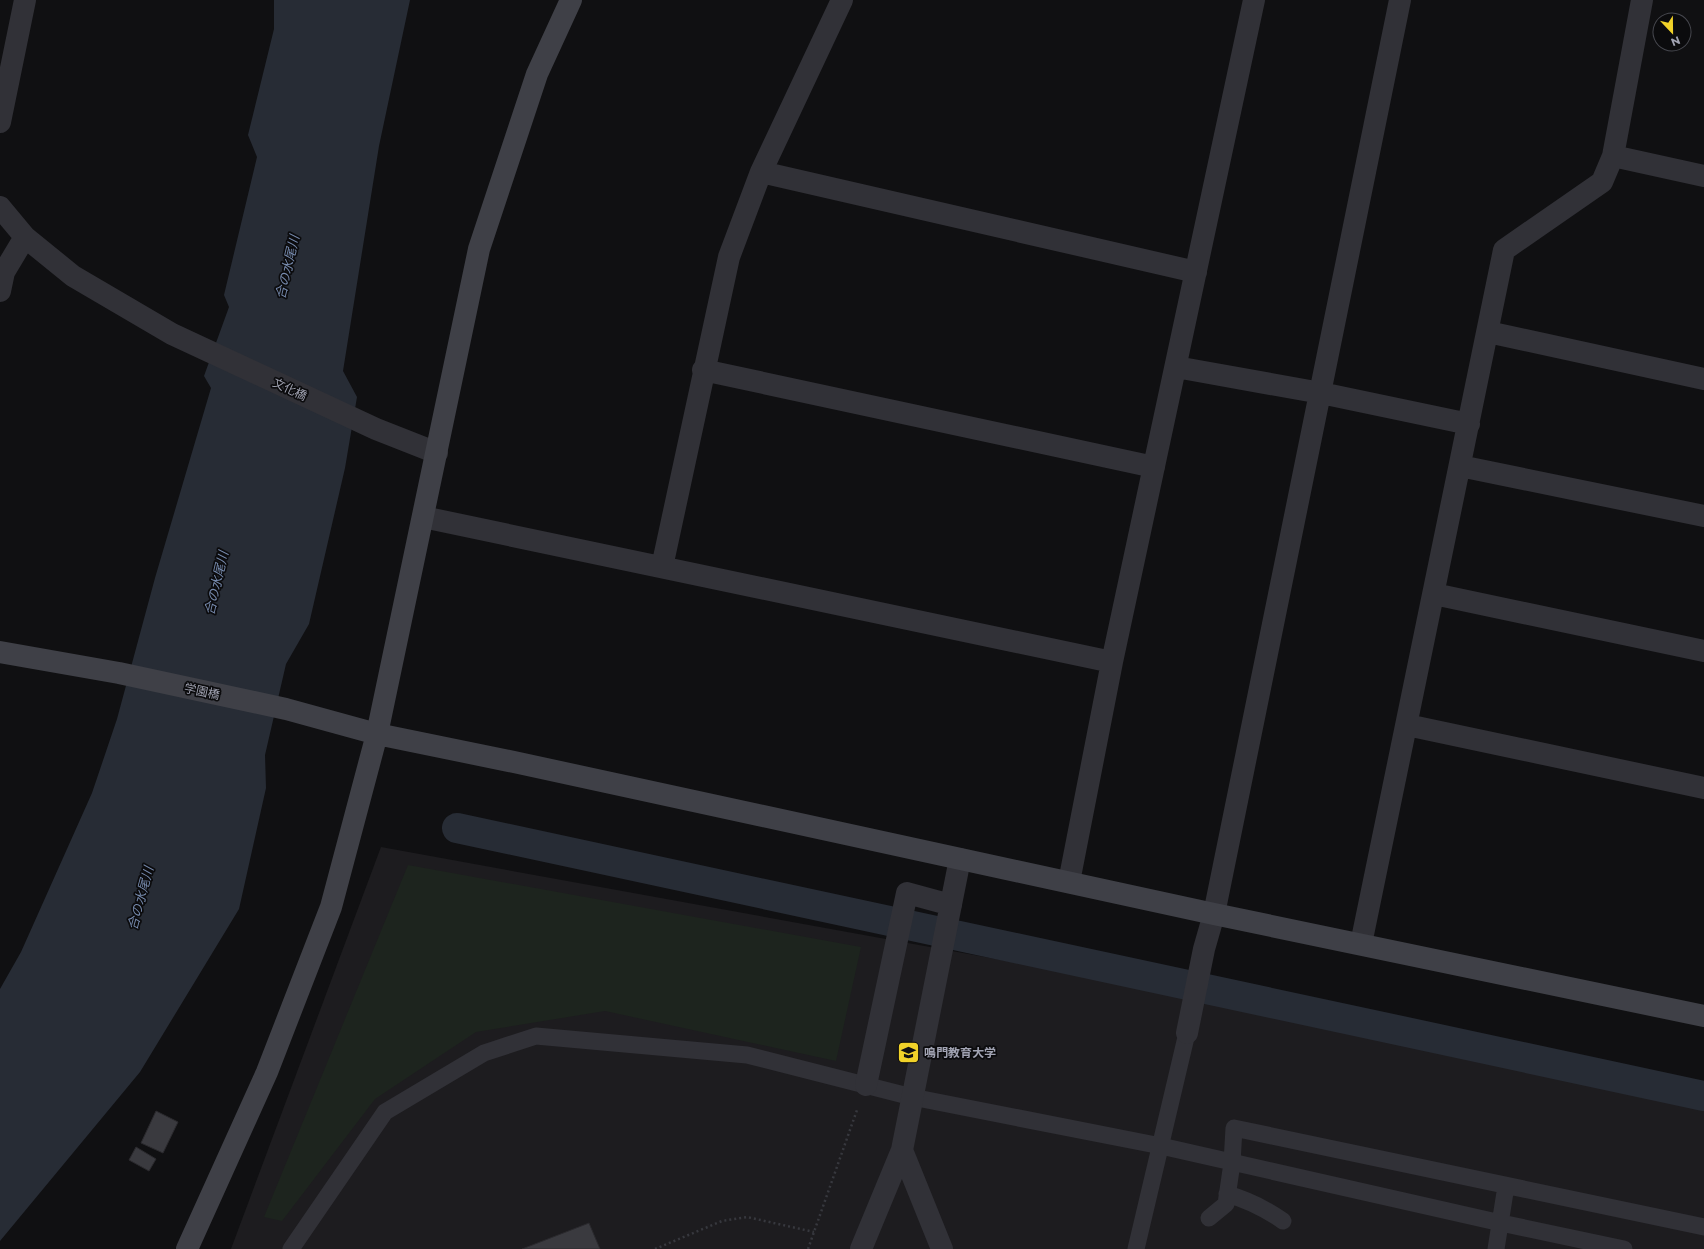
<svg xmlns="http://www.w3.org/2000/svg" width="1704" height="1249" font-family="Montserrat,'Noto Sans JP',sans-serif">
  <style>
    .built { fill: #1d1c1f }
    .green { fill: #1d241e }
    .water { fill: #272c35 }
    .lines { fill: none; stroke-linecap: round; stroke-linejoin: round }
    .canal { stroke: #272c35; stroke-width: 30 }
    .building { fill: #3a3a3f; stroke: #2b2a2e }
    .path { stroke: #37383e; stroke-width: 2.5; stroke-dasharray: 2 3; stroke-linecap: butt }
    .lane { stroke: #313137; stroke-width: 17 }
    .street { stroke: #313137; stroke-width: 22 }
    .secondary { stroke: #3f4047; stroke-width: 22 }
    .labels { text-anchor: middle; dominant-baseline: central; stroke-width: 3.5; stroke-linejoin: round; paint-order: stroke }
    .street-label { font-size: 12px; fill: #a1a3b2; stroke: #0b0b0d }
    .poi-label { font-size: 12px; font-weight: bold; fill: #a1a3b2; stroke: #0b0b0d; text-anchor: start }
    .water-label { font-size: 13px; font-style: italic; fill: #778bae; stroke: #0b0b0d }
  </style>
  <rect width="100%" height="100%" fill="#101012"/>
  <!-- built -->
  <path class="built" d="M381,847L1704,1088V1249H231Z"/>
  <!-- green -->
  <path class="green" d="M408,865L861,947L836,1061L605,1011L476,1032L375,1099L282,1221L264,1217Z"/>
  <!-- water -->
  <path class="water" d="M274,0H410L379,146L343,371L357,397L345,468L309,624L286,664L265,755L266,788L239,909L140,1072L0,1241V989L21,952L92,793L117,719L155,578L211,388L204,376L229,307L224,295L257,157L248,135L274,29Z"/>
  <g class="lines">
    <!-- canal -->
    <path class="canal" d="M457,828L1704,1096"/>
  </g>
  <!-- building -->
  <path class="building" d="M156,1111L178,1122L163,1153L141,1143Z
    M136,1147L156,1159L149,1171L129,1160Z
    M589,1223L600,1249H522Z"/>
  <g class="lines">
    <!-- path -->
    <path class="path" d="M655,1249L722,1221L747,1217L814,1232
      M808,1249L857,1110"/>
    <!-- lane -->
    <path class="lane" d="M1227,1194C1248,1200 1266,1209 1283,1221
      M1209,1218L1226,1204L1232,1163L1234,1128L1704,1227
      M291,1249L385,1112L484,1053L536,1036L747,1055L912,1097L1161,1146L1501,1223L1624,1249
      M1136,1249L1187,1033
      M1496,1249L1506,1186"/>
    <!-- street -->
    <path class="street" d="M0,122L25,0
      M1613,156L1704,176
      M761,172L1196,272
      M0,207L25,237L73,276L172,334L376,429L437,453
      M0,291L4,272L25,237
      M1488,332L1704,379
      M1176,367L1321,393L1469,424
      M703,370L1154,467
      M1460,466L1704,516
      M423,517L1112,662
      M662,567L729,257L761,172L842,0
      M1434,594L1704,651
      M1407,725L1704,788
      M1069,882L1112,662L1254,0
      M1361,944L1504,250L1602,182L1613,156L1642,0
      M1187,1033L1204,949L1214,914L1400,0
      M866,1085L907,893L951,905
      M902,1150L942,1249
      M861,1249L902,1150L960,859"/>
    <!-- secondary -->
    <path class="secondary" d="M0,652L119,673L286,709L377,734L514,762L1214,914L1704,1016
      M187,1249L267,1072L331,907L377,734L479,249L537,74L571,0"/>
  </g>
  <!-- icons -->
  <defs>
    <symbol id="university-square" viewBox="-11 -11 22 22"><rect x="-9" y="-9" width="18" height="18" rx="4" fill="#f1d229" stroke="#0b0b0d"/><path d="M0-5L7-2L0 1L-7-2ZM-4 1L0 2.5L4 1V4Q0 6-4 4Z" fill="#111"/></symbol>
  </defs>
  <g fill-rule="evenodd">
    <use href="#university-square" x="896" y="1040" width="25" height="25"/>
  </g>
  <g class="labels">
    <!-- street labels -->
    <g class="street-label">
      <text transform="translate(290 389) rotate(25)">文化橋</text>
      <text transform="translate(202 691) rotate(12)">学園橋</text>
    </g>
    <!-- poi labels -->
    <g class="poi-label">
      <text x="924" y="1052">鳴門教育大学</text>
    </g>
    <!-- water labels -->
    <g class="water-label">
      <text transform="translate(287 267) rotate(-77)">合の水尾川</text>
      <text transform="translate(216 583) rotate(-77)">合の水尾川</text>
      <text transform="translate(140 898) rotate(-75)">合の水尾川</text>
    </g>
  </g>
  <!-- north arrow -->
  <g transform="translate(1672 32) rotate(158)"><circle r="19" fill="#0b0b0d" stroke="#47484f"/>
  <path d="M0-3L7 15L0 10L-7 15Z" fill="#f1d229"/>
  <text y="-6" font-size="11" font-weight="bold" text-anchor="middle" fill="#a1a3b2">N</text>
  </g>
</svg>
